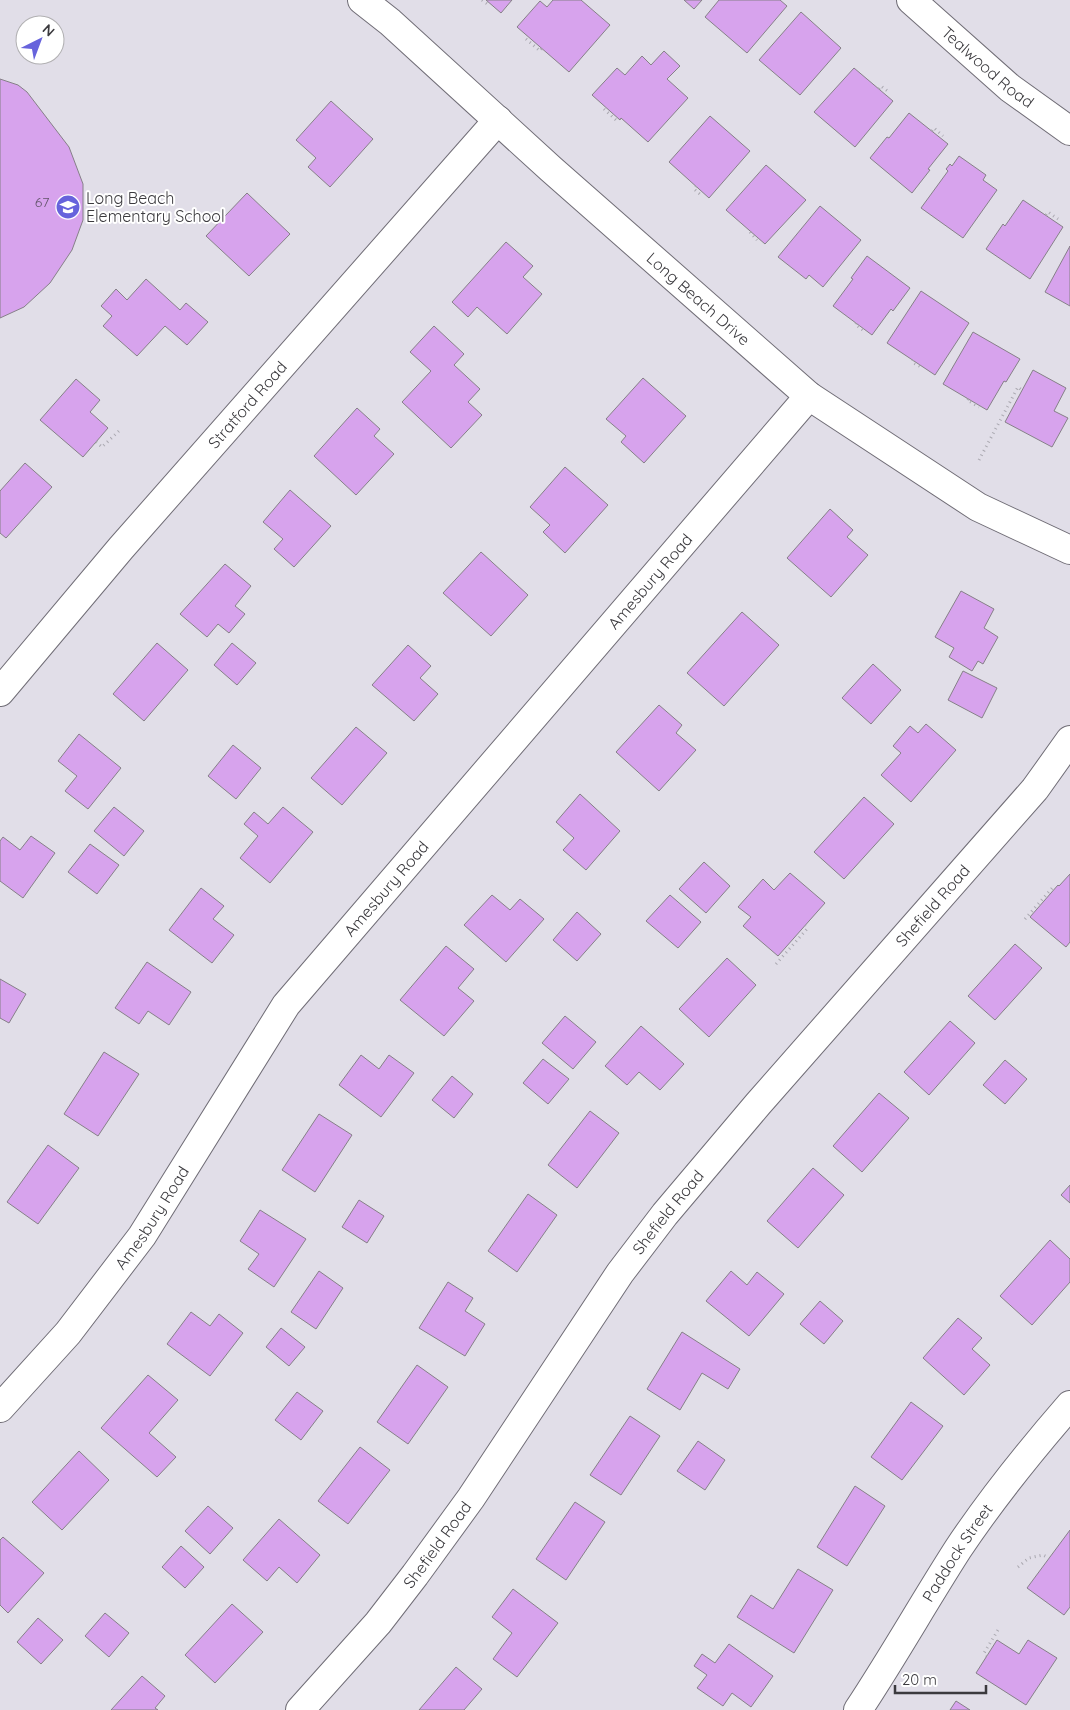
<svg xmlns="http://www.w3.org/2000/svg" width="1070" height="1710" font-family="Quicksand,sans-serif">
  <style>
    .building { fill: #d7a3ed; stroke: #868088 }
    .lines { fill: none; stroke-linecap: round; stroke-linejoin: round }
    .minor-casing { stroke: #706d76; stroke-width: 30 }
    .path { stroke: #aaa8b0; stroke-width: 3; stroke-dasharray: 1 4; stroke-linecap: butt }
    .minor { stroke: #fff; stroke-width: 28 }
    .labels { text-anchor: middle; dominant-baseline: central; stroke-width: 4; stroke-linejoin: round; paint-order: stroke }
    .number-label { font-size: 14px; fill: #62546a }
    .street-label { font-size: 16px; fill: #3b3a3e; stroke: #fff }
    .poi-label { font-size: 16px; fill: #3b3a3e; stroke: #fff; text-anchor: start }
  </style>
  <rect width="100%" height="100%" fill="#e1dee8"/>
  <!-- building -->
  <path class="building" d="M486,0H512L501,13Z
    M553,0H581L610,25L569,72L517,27L540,1L547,7Z
    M684,0H702L694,9Z
    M719,0H780L787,6L747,53L705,17Z
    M801,12L841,48L800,95L759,60Z
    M664,51L680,66L667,79L688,98L648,142L621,118L620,120L592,95L617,68L625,75L642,56L651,65Z
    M854,68L893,101L855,147L814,112Z
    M0,79L18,85L27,92L69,147L83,184V220L72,250L50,283L24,307L0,318Z
    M331,101L373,139L330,187L308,167L316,158L296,140Z
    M909,113L948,144L928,169L930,170L912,193L870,158L887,137L889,138Z
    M710,116L750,151L709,198L669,162Z
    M959,156L986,175L983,180L997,190L963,238L921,208L948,171L946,169L950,164L952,166Z
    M766,165L806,200L765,244L726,210Z
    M247,193L290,234L249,276L206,236Z
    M1023,200L1063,227L1030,279L986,249L1003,224L1005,226Z
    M820,206L861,240L823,287L809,275L806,279L778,257Z
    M506,242L533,266L523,277L542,294L507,334L477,307L468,317L452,302Z
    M1070,246V306L1045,292Z
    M867,256L910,288L893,311L891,309L872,335L833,306L853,279L851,278Z
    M146,279L180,310L186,303L208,322L187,345L165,326L137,356L103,326L112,316L101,306L116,289L127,300Z
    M921,291L969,323L935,375L887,343Z
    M434,326L464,354L454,365L480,389L468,402L482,415L451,448L402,402L431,371L410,352Z
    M973,332L1020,359L1006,382L1004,381L987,410L943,384Z
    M1033,370L1066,388L1054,411L1068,418L1052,447L1005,422Z
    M643,378L686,416L644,463L621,442L626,436L606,419Z
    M76,379L100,400L90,412L108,428L83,457L40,420Z
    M357,408L380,429L374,436L394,454L356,495L314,456Z
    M25,463L52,487L6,538L0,533V491Z
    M565,467L608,505L565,553L543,532L550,525L530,507Z
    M290,490L331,526L294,567L274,549L283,539L263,522Z
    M830,509L853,530L847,537L868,555L831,597L787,558Z
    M481,552L528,595L491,636L443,593Z
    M225,564L251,586L235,606L245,614L229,633L218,624L207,637L180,614Z
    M961,591L994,609L984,628L998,637L983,664L978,661L972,671L949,657L954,648L935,637Z
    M742,612L779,645L724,706L687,673Z
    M157,643L188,670L144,721L113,694Z
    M232,643L256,663L237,685L214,665Z
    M408,645L431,666L420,678L438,694L414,721L372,685Z
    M873,664L901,690L871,724L842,698Z
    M963,671L997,688L982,718L948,700Z
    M659,705L682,725L676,733L696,750L659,791L616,752Z
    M926,724L956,750L911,802L881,775L901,753L893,746L910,726L918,733Z
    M356,727L387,753L342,805L311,778Z
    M79,734L121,768L88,809L65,791L77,776L58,761Z
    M233,745L261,768L236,799L208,776Z
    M580,794L620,831L586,870L563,850L574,838L556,822Z
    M864,797L894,824L844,879L814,852Z
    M114,807L144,831L124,856L94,831Z
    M283,807L313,832L270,883L240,858L258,836L244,824L254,812L268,824Z
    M31,836L55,853L23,898L0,881V841L3,837L20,850Z
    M90,844L119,865L97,894L68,872Z
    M704,862L730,886L706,913L679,889Z
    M790,873L825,903L778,956L743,926L751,917L738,907L763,879L774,890Z
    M1070,874V942L1066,947L1030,917L1058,885L1059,886Z
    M201,888L224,906L213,919L234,935L212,963L169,930Z
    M492,895L510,910L520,899L544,919L506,962L464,925Z
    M670,895L701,922L678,948L646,921Z
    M577,912L601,934L577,961L553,940Z
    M1015,944L1042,968L995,1020L968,996Z
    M446,946L474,969L458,988L474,1001L444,1036L400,1000Z
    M727,958L756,985L709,1037L679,1009Z
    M147,962L191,992L169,1025L148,1011L139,1024L115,1008Z
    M0,979L26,994L9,1023L0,1018Z
    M565,1016L596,1042L573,1069L542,1043Z
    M950,1021L975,1043L929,1095L904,1072Z
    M641,1026L684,1064L660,1090L639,1072L627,1085L605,1066Z
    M104,1052L139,1074L98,1136L64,1114Z
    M361,1055L379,1069L389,1055L414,1073L381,1117L339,1085Z
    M543,1059L569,1079L548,1104L523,1083Z
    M1005,1060L1027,1079L1005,1104L983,1085Z
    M452,1076L473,1094L454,1118L432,1100Z
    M879,1093L909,1118L862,1172L833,1146Z
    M590,1111L619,1133L577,1188L548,1165Z
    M319,1114L352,1135L315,1192L282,1170Z
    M48,1145L79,1168L38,1224L7,1202Z
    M813,1168L844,1195L798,1248L767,1221Z
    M1070,1185V1203L1061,1195Z
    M528,1194L557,1215L517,1272L488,1251Z
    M359,1200L384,1216L367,1243L342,1227Z
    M260,1210L306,1239L274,1287L248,1269L259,1254L240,1241Z
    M1050,1240L1070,1259V1282L1032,1325L1000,1296Z
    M319,1271L343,1288L316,1329L291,1312Z
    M731,1271L747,1285L757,1272L784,1294L749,1336L706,1301Z
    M448,1282L473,1298L465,1311L485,1324L465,1356L419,1328Z
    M820,1301L843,1321L824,1344L800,1324Z
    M191,1312L210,1326L219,1314L243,1333L210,1376L167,1344Z
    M958,1318L982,1338L972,1349L990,1365L964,1395L923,1358Z
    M281,1328L305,1347L289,1366L266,1347Z
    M682,1332L740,1369L728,1389L702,1373L680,1410L647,1389Z
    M417,1365L448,1387L408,1444L377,1422Z
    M148,1375L178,1400L149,1433L176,1457L157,1477L101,1428Z
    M297,1392L323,1411L301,1440L275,1420Z
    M911,1402L943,1426L902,1480L871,1457Z
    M630,1416L660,1436L621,1495L590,1475Z
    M698,1441L725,1460L705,1490L677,1471Z
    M360,1447L390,1470L348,1524L318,1501Z
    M79,1451L109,1480L62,1530L32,1502Z
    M855,1486L885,1506L847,1566L817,1547Z
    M575,1502L605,1522L566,1580L536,1559Z
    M208,1506L233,1528L210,1554L185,1531Z
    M279,1519L320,1555L297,1583L279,1567L267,1581L243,1560Z
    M1070,1530V1607L1064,1615L1027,1588Z
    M3,1537L44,1573L8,1613L0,1605V1540Z
    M181,1546L204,1567L185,1588L162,1567Z
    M798,1569L833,1590L794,1653L737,1617L751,1595L773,1609Z
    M513,1589L558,1623L517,1677L493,1659L512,1633L492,1617Z
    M232,1604L263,1632L215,1683L185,1655Z
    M105,1613L129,1633L109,1657L85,1636Z
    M38,1618L63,1640L41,1664L17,1642Z
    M997,1640L1019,1654L1028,1640L1057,1658L1026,1705L976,1673Z
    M729,1644L773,1676L751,1707L732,1693L723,1706L697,1688L707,1675L694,1666L702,1654L715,1663Z
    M456,1667L482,1689L464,1710H419Z
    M142,1676L165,1696L155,1708L158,1710H111Z
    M956,1701L970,1710H950Z"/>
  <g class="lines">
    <defs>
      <g id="minor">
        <path id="s1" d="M362,0L390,22L551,169L809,396L978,507L1070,550"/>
        <path id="s2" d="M911,0L1010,88L1070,131"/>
        <path id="s3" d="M0,692L121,548L498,120"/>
        <path id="s4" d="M0,1408L68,1333L142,1236L286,1005L809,396"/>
        <path id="s5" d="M300,1710L378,1623L415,1575L471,1498L620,1273L665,1214L758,1104L1035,789L1070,740"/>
        <path id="s6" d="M858,1710C893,1657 924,1602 958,1549C992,1498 1030,1451 1070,1405"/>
      </g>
    </defs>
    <!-- minor casing -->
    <use href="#minor" class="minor-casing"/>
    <!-- path -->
    <path class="path" d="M482,0L490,6
      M526,39L540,51L542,48
      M879,89L881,86L889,92
      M604,109L616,120L618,118
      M932,131L934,128L943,136
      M696,186L694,189L701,195
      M1046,215L1048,212L1058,219
      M750,232L757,240
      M856,323L855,324L864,331
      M913,360L912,362L921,367
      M968,399L967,400L979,407
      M96,442L102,447L121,429
      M979,460L1018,387L1022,390
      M1025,919L1053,887L1055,888
      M776,964L807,929L805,926
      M1018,1567L1029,1558L1043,1555L1049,1558
      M987,1656L984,1653L998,1630"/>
    <!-- minor -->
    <use href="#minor" class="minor"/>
  </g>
  <!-- icons -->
  <defs>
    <symbol id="school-disc" viewBox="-11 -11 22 22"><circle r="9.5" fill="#6763dc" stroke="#fff"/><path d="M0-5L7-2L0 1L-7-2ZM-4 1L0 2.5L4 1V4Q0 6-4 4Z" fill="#fff"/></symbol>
  </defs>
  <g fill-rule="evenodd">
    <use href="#school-disc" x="54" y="193" width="28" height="28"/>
  </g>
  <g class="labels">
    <!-- number labels -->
    <g class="number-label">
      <text x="42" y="202">67</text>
    </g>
    <!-- street labels -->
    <g class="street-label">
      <text stroke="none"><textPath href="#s2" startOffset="102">Tealwood Road</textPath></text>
      <text stroke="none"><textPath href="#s1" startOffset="450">Long Beach Drive</textPath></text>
      <text stroke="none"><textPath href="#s3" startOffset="379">Stratford Road</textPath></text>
      <text stroke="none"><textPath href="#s4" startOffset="1054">Amesbury Road</textPath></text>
      <text stroke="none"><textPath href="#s4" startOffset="649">Amesbury Road</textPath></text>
      <text stroke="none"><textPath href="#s5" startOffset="1025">Shefield Road</textPath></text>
      <text stroke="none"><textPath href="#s5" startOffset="620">Shefield Road</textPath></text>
      <text stroke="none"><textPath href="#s4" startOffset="244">Amesbury Road</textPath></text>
      <text stroke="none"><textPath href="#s5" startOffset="215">Shefield Road</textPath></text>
      <text stroke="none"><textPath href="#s6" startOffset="186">Paddock Street</textPath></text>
    </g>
    <!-- poi labels -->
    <g class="poi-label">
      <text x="86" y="198">Long Beach<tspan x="86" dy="18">Elementary School</tspan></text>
    </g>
  </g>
  <!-- north arrow -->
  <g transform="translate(40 40) rotate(42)"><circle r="24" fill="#ffffff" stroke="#b1b0b2"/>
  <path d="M0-4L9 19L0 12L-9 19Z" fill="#6763dc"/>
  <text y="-8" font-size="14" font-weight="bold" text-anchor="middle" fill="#3b3a3e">N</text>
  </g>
  <!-- scale -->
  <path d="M895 1685v8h91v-8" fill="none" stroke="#3b3a3e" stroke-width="2.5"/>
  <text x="902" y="1685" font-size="15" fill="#3b3a3e" stroke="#ffffff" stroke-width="4" paint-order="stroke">20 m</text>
</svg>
